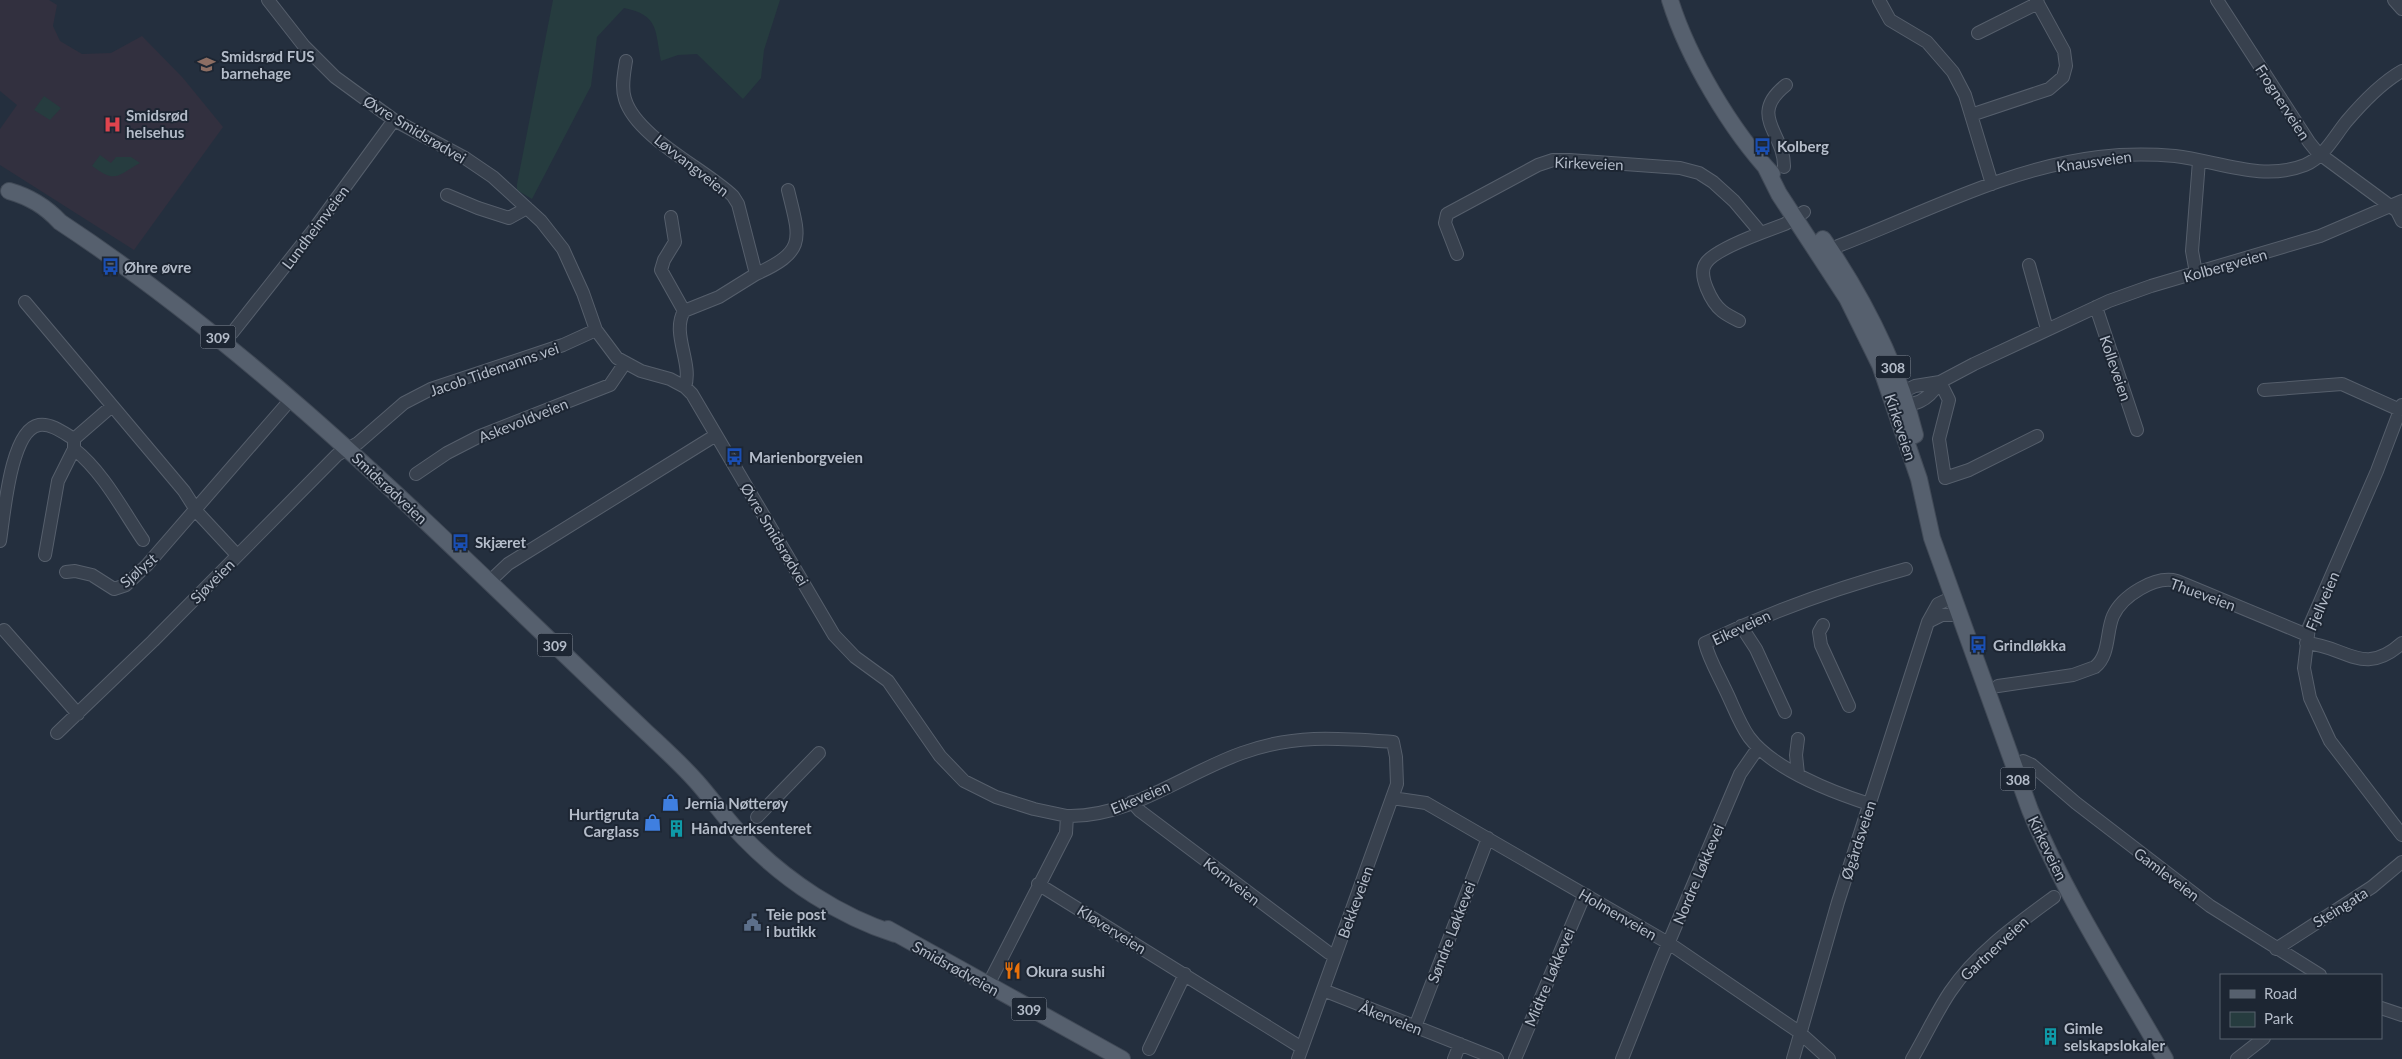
<svg xmlns="http://www.w3.org/2000/svg" width="2402" height="1059" font-family="Lato,sans-serif">
  <style>
    .medical { fill: #32303f }
    .green { fill: #263c3f }
    .lines { fill: none; stroke-linecap: round; stroke-linejoin: round }
    .minor-casing { stroke: #565f6c; stroke-width: 14 }
    .major-casing { stroke: #414a57; stroke-width: 18 }
    .minor { stroke: #38414e; stroke-width: 12 }
    .major { stroke: #56606e; stroke-width: 16 }
    .labels { text-anchor: middle; dominant-baseline: central; stroke-width: 4; stroke-linejoin: round; paint-order: stroke }
    .shield { fill: #1d2633; stroke: #878f9c; stroke-width: 1 }
    .shield-label { font-size: 14px; font-weight: bold; fill: #b4bcc9 }
    .poi-label { font-size: 15px; font-weight: bold; fill: #b4bcc9; stroke: #1d2633; text-anchor: start }
    .street-label { font-size: 15px; fill: #b4bcc9; stroke: #1d2633 }
  </style>
  <rect width="100%" height="100%" fill="#242f3e"/>
  <!-- medical -->
  <path class="medical" d="M0,0H49L57,5L53,26L60,41L82,54L111,53L142,36L183,78L223,127L134,250L0,165V129L17,105L0,91Z"/>
  <!-- green -->
  <path class="green" d="M553,0H780L764,50L761,78L743,99L697,54L678,55L661,61C655,30 659,15 624,8L597,37L591,86L532,199L517,190V184Z
    M44,96L61,108L50,120L34,110Z
    M100,155L111,163L116,157H131L140,163C115,177 116,183 92,166Z"/>
  <g class="lines">
    <defs>
      <path id="minor" d="M268,0L304,46L335,77L394,120L465,158L493,177L541,221L563,249L583,293L596,330L617,358L641,371L670,379L685,387L692,394L834,635L855,657L888,681L940,756L964,781L996,797L1034,809L1067,816
        M1879,0L1890,20L1927,42L1953,72L1965,95L1992,184
        M2217,0L2309,142L2317,152L2397,211L2402,221
        M2394,0L2402,9
        M1978,33L2038,3
        M626,61C624,73 621,88 625,99C636,137 705,169 733,196L738,204L756,274L719,297L684,311C671,334 693,363 685,387
        M1971,115L2049,89L2063,77L2066,66L2064,51L2036,0
        M1784,167C1785,133 1747,116 1786,85
        M447,195L478,208L509,218L527,208
        M671,217L675,242L664,260L661,270L684,311
        M1838,246C1924,213 2007,168 2099,157C2124,154 2150,154 2175,156C2218,161 2262,182 2305,165C2324,157 2334,137 2346,122C2362,103 2381,83 2402,71
        M1457,254L1445,223L1447,214L1538,165L1553,160H1569L1680,168L1699,173L1713,182L1734,201L1761,233L1785,224L1804,212
        M2029,265L2047,329
        M2196,273L2192,251L2199,161
        M756,274C807,251 800,239 788,190
        M25,302L184,491L198,513L237,555
        M2096,307L2137,430
        M1739,321C1733,318 1727,315 1722,311C1712,303 1697,275 1706,263C1713,252 1748,238 1761,233
        M232,333L315,228L394,120
        M1940,382C1927,401 1915,408 1893,402L1902,392L1915,386L1940,382L1974,364L2109,301L2151,286L2320,236L2402,201
        M1940,382L1949,400L1939,439L1945,478L1969,470L2037,436
        M2264,390L2342,384L2400,410
        M2402,405L2377,471L2309,627L2304,668L2310,698L2330,741L2402,835
        M74,449C103,472 122,509 143,540
        M416,474L447,453L480,436L610,385L625,363
        M0,541C4,517 10,430 39,425C51,423 64,433 74,439L112,406
        M45,555L58,481L74,449V439
        M66,572L75,571L92,575L114,589L126,585L147,565L285,406
        M489,582L508,564L716,435
        M1928,622L1942,615H1959
        M1823,625L1819,632L1821,645L1849,706
        M1741,626L1756,649L1785,712
        M4,630L78,714
        M2306,643C2346,646 2363,678 2402,643
        M1998,686L2073,675L2095,667C2110,655 2106,632 2113,616C2122,596 2155,575 2177,581L2307,635
        M57,733L153,641L337,455L358,443L404,403L431,389L563,345L596,330
        M1798,739L1796,755L1798,774
        M2023,761L2032,765L2076,803L2210,906L2320,975
        M1392,798L1426,803L1670,944L1799,1032L1829,1059
        M1132,802L1140,811L1329,953L1335,954
        M1869,804C1832,792 1773,769 1749,737C1739,723 1733,705 1725,689C1718,674 1709,659 1705,643C1770,612 1836,588 1906,569
        M757,817L819,753
        M1038,884L1302,1048
        M2276,949L2372,887L2402,862
        M988,985L1066,833L1067,816C1129,818 1185,773 1242,753C1294,734 1338,738 1393,742L1396,757L1397,784L1298,1059
        M1323,990L1497,1059
        M2381,1008L2402,1015
        M1415,1027L1488,838
        M1149,1049L1185,974
        M1454,1059L1460,1044
        M1515,1059L1581,903L1586,895
        M1622,1059L1660,963L1740,774L1758,748
        M1793,1059L1838,902L1928,622L1938,604L1953,597
        M1912,1059C1925,1037 1936,1013 1950,992C1976,953 2017,924 2054,897
        M2237,1059L2264,1038"/>
      <path id="major" d="M1670,0C1688,58 1731,130 1772,174
        M1765,166L1779,194L1847,298L1880,365L1919,479L1932,538L2030,810C2066,897 2118,977 2165,1059
        M9,191C30,197 45,206 60,222C277,365 456,553 644,730C662,747 680,763 696,781C713,800 727,821 745,839C786,881 839,916 895,934
        M1823,239C1864,299 1897,363 1915,435
        M888,929L1122,1059"/>
    </defs>
    <!-- minor casing -->
    <use href="#minor" class="minor-casing"/>
    <!-- major casing -->
    <use href="#major" class="major-casing"/>
    <!-- minor -->
    <use href="#minor" class="minor"/>
    <!-- major -->
    <use href="#major" class="major"/>
  </g>
  <!-- icons -->
  <defs>
    <symbol id="school-bare" viewBox="-9 -9 18 18"><path d="M0-5L7-2L0 1L-7-2ZM-4 1L0 2.5L4 1V4Q0 6-4 4Z" fill="#8d6e63" stroke="#1d2633" stroke-width="2.5" paint-order="stroke"/></symbol>
    <symbol id="hospital-bare" viewBox="-9 -9 18 18"><path d="M-5-5h3v3.5h4V-5h3V5h-3V1.5h-4V5h-3Z" fill="#e0444e" stroke="#1d2633" stroke-width="2.5" paint-order="stroke"/></symbol>
    <symbol id="bus-bare" viewBox="-9 -9 18 18"><path d="M-5-6H5V4H4V6H2V4H-2V6H-4V4H-5ZM-3.5-4V0h7V-4ZM-3.5 1.2v1.5H-2V1.2ZM2 1.2v1.5H3.5V1.2Z" fill="#1a4fb4" stroke="#1d2633" stroke-width="2.5" paint-order="stroke"/></symbol>
    <symbol id="shop-bare" viewBox="-9 -9 18 18"><path d="M-5-2.5h2.3a2.7 3.5 0 0 1 5.4 0H5L5.5 6h-11ZM-1.5-2.5h3a1.5 2.3 0 0 0-3 0Z" fill="#3f7fe0" stroke="#1d2633" stroke-width="2.5" paint-order="stroke"/></symbol>
    <symbol id="building-bare" viewBox="-9 -9 18 18"><path d="M-4-6H4V6H1V3H-1V6H-4ZM-2.5-4.3h1.7v1.8h-1.7ZM.8-4.3h1.7v1.8H.8ZM-2.5-1h1.7V.8h-1.7ZM.8-1h1.7V.8H.8Z" fill="#0f9aa8" stroke="#1d2633" stroke-width="2.5" paint-order="stroke"/></symbol>
    <symbol id="civic-bare" viewBox="-9 -9 18 18"><path d="M-.6-6.5H3V-4.5H.6V-3L4-1V1h2V6H-6V1h2V-1L-.6-3ZM-1.2 2.5V6h2.4V2.5Z" fill="#5c6f8a" stroke="#1d2633" stroke-width="2.5" paint-order="stroke"/></symbol>
    <symbol id="restaurant-bare" viewBox="-9 -9 18 18"><path d="M-5-6h1v4h1v-4h1v4h1v-4h1v5L-1.5 .5V6h-2V.5L-5-1ZM5-6V6H3V1.5H1.5Q1.5-4 5-6Z" fill="#e8710a" stroke="#1d2633" stroke-width="2.5" paint-order="stroke"/></symbol>
  </defs>
  <g fill-rule="evenodd">
    <use href="#school-bare" x="194" y="52" width="25" height="25"/>
    <use href="#hospital-bare" x="100" y="112" width="25" height="25"/>
    <use href="#bus-bare" x="1750" y="134" width="25" height="25"/>
    <use href="#bus-bare" x="98" y="254" width="25" height="25"/>
    <use href="#bus-bare" x="722" y="444" width="25" height="25"/>
    <use href="#bus-bare" x="448" y="530" width="25" height="25"/>
    <use href="#bus-bare" x="1966" y="632" width="25" height="25"/>
    <use href="#shop-bare" x="658" y="790" width="25" height="25"/>
    <use href="#shop-bare" x="640" y="810" width="25" height="25"/>
    <use href="#building-bare" x="664" y="816" width="25" height="25"/>
    <use href="#civic-bare" x="740" y="910" width="25" height="25"/>
    <use href="#restaurant-bare" x="1000" y="958" width="25" height="25"/>
    <use href="#building-bare" x="2038" y="1024" width="25" height="25"/>
  </g>
  <g class="labels">
    <!-- shield labels -->
    <g class="shield">
      <rect x="200.5" y="325.5" width="35" height="23" rx="4"/>
      <rect x="1875.5" y="355.5" width="35" height="23" rx="4"/>
      <rect x="537.5" y="633.5" width="35" height="23" rx="4"/>
      <rect x="2000.5" y="767.5" width="35" height="23" rx="4"/>
      <rect x="1011.5" y="997.5" width="35" height="23" rx="4"/>
    </g>
    <g class="shield-label">
      <text x="218" y="337">309</text>
      <text x="1893" y="367">308</text>
      <text x="555" y="645">309</text>
      <text x="2018" y="779">308</text>
      <text x="1029" y="1009">309</text>
    </g>
    <!-- poi labels -->
    <g class="poi-label">
      <text x="221" y="56">Smidsrød FUS<tspan x="221" dy="17">barnehage</tspan></text>
      <text x="126" y="115">Smidsrød<tspan x="126" dy="17">helsehus</tspan></text>
      <text x="1777" y="146">Kolberg</text>
      <text x="124" y="267">Øhre øvre</text>
      <text x="749" y="457">Marienborgveien</text>
      <text x="475" y="542">Skjæret</text>
      <text x="1993" y="645">Grindløkka</text>
      <text x="685" y="803">Jernia Nøtterøy</text>
      <text x="639" y="814" text-anchor="end">Hurtigruta<tspan x="639" dy="17">Carglass</tspan></text>
      <text x="691" y="828">Håndverksenteret</text>
      <text x="766" y="914">Teie post<tspan x="766" dy="17">i butikk</tspan></text>
      <text x="1026" y="971">Okura sushi</text>
      <text x="2064" y="1028">Gimle<tspan x="2064" dy="17">selskapslokaler</tspan></text>
    </g>
    <!-- street labels -->
    <g class="street-label">
      <text transform="translate(2283 102) rotate(57)">Frognerveien</text>
      <text transform="translate(415 129) rotate(31)">Øvre Smidsrødvei</text>
      <text transform="translate(2094 161) rotate(-8)">Knausveien</text>
      <text transform="translate(1589 163) rotate(2)">Kirkeveien</text>
      <text transform="translate(692 165) rotate(38)">Løvvangveien</text>
      <text transform="translate(315 227) rotate(-53)">Lundheimveien</text>
      <text transform="translate(2225 265) rotate(-16)">Kolbergveien</text>
      <text transform="translate(2116 368) rotate(71)">Kolleveien</text>
      <text transform="translate(494 369) rotate(-19)">Jacob Tidemanns vei</text>
      <text transform="translate(523 420) rotate(-22)">Askevoldveien</text>
      <text transform="translate(1901 427) rotate(72)">Kirkeveien</text>
      <text transform="translate(390 488) rotate(43)">Smidsrødveien</text>
      <text transform="translate(775 534) rotate(59)">Øvre Smidsrødvei</text>
      <text transform="translate(138 570) rotate(-41)">Sjølyst</text>
      <text transform="translate(212 581) rotate(-45)">Sjøveien</text>
      <text transform="translate(2203 594) rotate(20)">Thueveien</text>
      <text transform="translate(2322 601) rotate(-67)">Fjellveien</text>
      <text transform="translate(1741 627) rotate(-25)">Eikeveien</text>
      <text transform="translate(1140 797) rotate(-23)">Eikeveien</text>
      <text transform="translate(1858 840) rotate(-72)">Øgårdsveien</text>
      <text transform="translate(2048 848) rotate(64)">Kirkeveien</text>
      <text transform="translate(1698 874) rotate(-67)">Nordre Løkkevei</text>
      <text transform="translate(2167 874) rotate(37)">Gamleveien</text>
      <text transform="translate(1232 881) rotate(38)">Kornveien</text>
      <text transform="translate(1355 902) rotate(-70)">Bekkeveien</text>
      <text transform="translate(2340 907) rotate(-32)">Steingata</text>
      <text transform="translate(1618 914) rotate(30)">Holmenveien</text>
      <text transform="translate(1112 929) rotate(32)">Kløverveien</text>
      <text transform="translate(1451 932) rotate(-69)">Søndre Løkkevei</text>
      <text transform="translate(1994 948) rotate(-43)">Gartnerveien</text>
      <text transform="translate(956 968) rotate(29)">Smidsrødveien</text>
      <text transform="translate(1549 977) rotate(-67)">Midtre Løkkevei</text>
      <text transform="translate(1391 1018) rotate(21)">Åkerveien</text>
    </g>
  </g>
  <!-- legend -->
  <rect x="2220" y="974" width="162" height="65" fill="#1d2633" stroke="#59626f"/>
  <rect x="2230" y="990" width="25" height="8" fill="#56606e" stroke="#59626f"/>
  <text x="2264" y="999" font-size="15" fill="#b4bcc9">Road</text>
  <rect x="2230" y="1012" width="25" height="15" fill="#263c3f" stroke="#59626f"/>
  <text x="2264" y="1024" font-size="15" fill="#b4bcc9">Park</text>
</svg>
